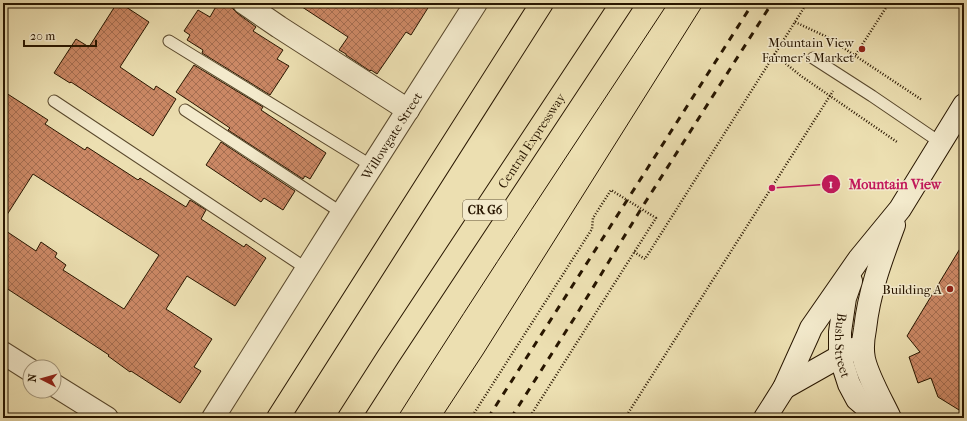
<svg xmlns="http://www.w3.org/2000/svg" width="967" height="421" font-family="'IM FELL French Canon',serif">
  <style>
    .building { fill: url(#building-cross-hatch); stroke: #281600 }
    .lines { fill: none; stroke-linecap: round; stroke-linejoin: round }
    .lane-casing { stroke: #59482c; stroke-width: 13 }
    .street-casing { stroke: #59482c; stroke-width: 24 }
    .secondary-casing { stroke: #281600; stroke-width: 24 }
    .highway-casing { stroke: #281600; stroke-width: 24 }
    .path { stroke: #281600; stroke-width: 2.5; stroke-dasharray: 1 2; stroke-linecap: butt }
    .lane { stroke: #f3eacc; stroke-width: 11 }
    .street { stroke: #f3eacc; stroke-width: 22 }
    .secondary { stroke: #f3eacc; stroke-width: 22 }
    .highway { stroke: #ecdfb1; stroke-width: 22 }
    .tram { stroke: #281600; stroke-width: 1 }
    .rail { stroke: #281600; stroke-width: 3; stroke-dasharray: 7 7; stroke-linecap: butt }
    .poi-dot { fill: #8f2418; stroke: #f3eacc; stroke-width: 1.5 }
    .labels { text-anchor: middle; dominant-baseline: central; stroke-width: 3; stroke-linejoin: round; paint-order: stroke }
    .shield { fill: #f3eacc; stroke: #65563d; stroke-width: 1 }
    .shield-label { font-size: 12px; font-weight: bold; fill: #281600 }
    .poi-label { font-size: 13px; fill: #281600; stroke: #f3eacc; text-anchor: end }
    .street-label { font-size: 13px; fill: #281600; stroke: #f3eacc }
    .leader { fill: none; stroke: #c2185b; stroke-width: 1.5 }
    .callout-dot { fill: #c2185b; stroke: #f3eacc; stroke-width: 1.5 }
    .mark-label { font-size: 12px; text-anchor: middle; font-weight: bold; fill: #fff }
    .callout-label { font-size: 14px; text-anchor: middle; font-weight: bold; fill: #c2185b; stroke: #f3eacc; stroke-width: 3; stroke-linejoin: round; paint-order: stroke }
  </style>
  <defs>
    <pattern id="building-cross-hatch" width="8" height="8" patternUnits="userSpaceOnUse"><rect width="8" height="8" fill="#cb8865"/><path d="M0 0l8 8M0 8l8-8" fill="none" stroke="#a56e51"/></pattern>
  </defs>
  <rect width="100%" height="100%" fill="#ecdfb1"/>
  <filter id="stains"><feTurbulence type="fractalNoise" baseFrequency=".005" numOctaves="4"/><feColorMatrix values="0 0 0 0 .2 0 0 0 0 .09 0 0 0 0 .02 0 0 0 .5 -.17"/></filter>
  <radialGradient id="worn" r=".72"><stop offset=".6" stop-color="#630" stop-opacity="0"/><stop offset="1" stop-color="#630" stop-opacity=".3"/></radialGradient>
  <!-- building -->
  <path class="building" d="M117,3H120L149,22L120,67L154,90L156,86L176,99L153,136L71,82L70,83L54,73L76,39L89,47Z
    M218,3H232L233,9L237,13L256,27L253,31L283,50L277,59L289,66L270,95L202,53L203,50L187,40L190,35L184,31L198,10L210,17Z
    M296,3H431L411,35L406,32L377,74L371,70L370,71L346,55V54L339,50L348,37Z
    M194,65L263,107L261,110L326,153L310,179L305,176L303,179L228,130L230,128L176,92Z
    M3,91L48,120L45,124L85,150L87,147L138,180L140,178L186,207L190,200L206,210L201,219L244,247L246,244L266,258L235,306L187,276L166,309L212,339L194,367L201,371L180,403L131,371L130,372L108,356L109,355L3,286V229L36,251L41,242L57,253L55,257L66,265L63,270L124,309L159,255L33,174L3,221Z
    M221,142L295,191L283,210L264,198L261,202L206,165Z
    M964,242V413L938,397L931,378L918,383L909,357L920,352L907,336Z"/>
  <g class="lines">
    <defs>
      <path id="lane" d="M169,41L372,166
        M813,58L872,96L941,143
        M54,101L307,269
        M185,110L342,213"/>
      <g id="street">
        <path d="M244,3L279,27L408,110"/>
        <path d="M3,353L30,370"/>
        <path d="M54,385L107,418"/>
        <path id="s1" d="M213,418L342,213L476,3"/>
      </g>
      <g id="secondary">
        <path id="s2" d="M851,281L845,298L840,332V356L849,384L857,399L870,410L884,418"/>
        <path d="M784,388L853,349"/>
        <path d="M765,418L784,388L808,335L811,328L859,259L900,209L964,105"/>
        <path d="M890,418C882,401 868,377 864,359C862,349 863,339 865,329C869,292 881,260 894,225"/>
      </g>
      <g id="highway">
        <path d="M278,418L542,3"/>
        <path id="s3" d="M349,418L388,357L622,3"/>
      </g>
    </defs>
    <!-- lane casing -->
    <use href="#lane" class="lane-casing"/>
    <!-- street casing -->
    <use href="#street" class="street-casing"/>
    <!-- secondary casing -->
    <use href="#secondary" class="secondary-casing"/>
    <!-- highway casing -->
    <use href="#highway" class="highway-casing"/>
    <!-- path -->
    <path class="path" d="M795,22L827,37L922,100
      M774,54L801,76L897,142
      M851,62L889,3
      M634,252L645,259L807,3
      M471,418L592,229L593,218L611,190L656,218L529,418
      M625,418L833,91"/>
    <!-- lane -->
    <use href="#lane" class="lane"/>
    <!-- street -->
    <use href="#street" class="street"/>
    <!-- secondary -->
    <use href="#secondary" class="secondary"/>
    <!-- highway -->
    <use href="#highway" class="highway"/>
    <!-- tram -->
    <path class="tram" d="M397,418C485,278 577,141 668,3
      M441,418L483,354L704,3"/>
    <!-- rail -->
    <path class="rail" d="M488,418L753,3
      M511,418L575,317L641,209L772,3"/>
  </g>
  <!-- markers -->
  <g class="poi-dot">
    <circle cx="862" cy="49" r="4"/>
    <circle cx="950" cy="289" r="4"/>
  </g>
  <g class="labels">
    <!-- shield labels -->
    <rect class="shield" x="463" y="200" width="44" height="20" rx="3"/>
    <g class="shield-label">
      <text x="485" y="210">CR G6</text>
    </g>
    <!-- poi labels -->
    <g class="poi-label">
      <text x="854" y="42">Mountain View<tspan x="854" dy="15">Farmer's Market</tspan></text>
      <text x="942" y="289">Building A</text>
    </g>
    <!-- street labels -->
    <g class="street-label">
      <text stroke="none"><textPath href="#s1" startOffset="334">Willowgate Street</textPath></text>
      <text stroke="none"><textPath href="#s3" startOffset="332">Central Expressway</textPath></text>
      <text stroke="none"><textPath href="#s2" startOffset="66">Bush Street</textPath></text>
    </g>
  </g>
  <!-- callouts -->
  <path class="leader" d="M772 188L831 184"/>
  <g class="callout-dot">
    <circle cx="772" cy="188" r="4"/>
    <circle cx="831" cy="184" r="10"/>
  </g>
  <g class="mark-label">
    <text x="831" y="188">1</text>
  </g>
  <g class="callout-label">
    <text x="895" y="189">Mountain View</text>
  </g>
  <!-- margin -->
  <rect width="967" height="421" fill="none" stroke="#ecdfb1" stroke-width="16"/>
  <rect x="4" y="4" width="959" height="413" fill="none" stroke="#281600" stroke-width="2"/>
  <rect x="8" y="8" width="951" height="405" fill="none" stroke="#281600"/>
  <!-- north arrow -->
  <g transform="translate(42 379) rotate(276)"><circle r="19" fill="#f3eacc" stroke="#a2957a"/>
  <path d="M0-3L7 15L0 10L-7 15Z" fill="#8f2418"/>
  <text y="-6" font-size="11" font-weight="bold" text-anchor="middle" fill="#281600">N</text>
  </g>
  <!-- scale -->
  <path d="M24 40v6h72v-6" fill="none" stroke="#281600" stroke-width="2"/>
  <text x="30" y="40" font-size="12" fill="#281600" stroke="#f3eacc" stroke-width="3" paint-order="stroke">20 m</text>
  <rect width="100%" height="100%" filter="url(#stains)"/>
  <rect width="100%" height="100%" fill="url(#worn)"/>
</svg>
